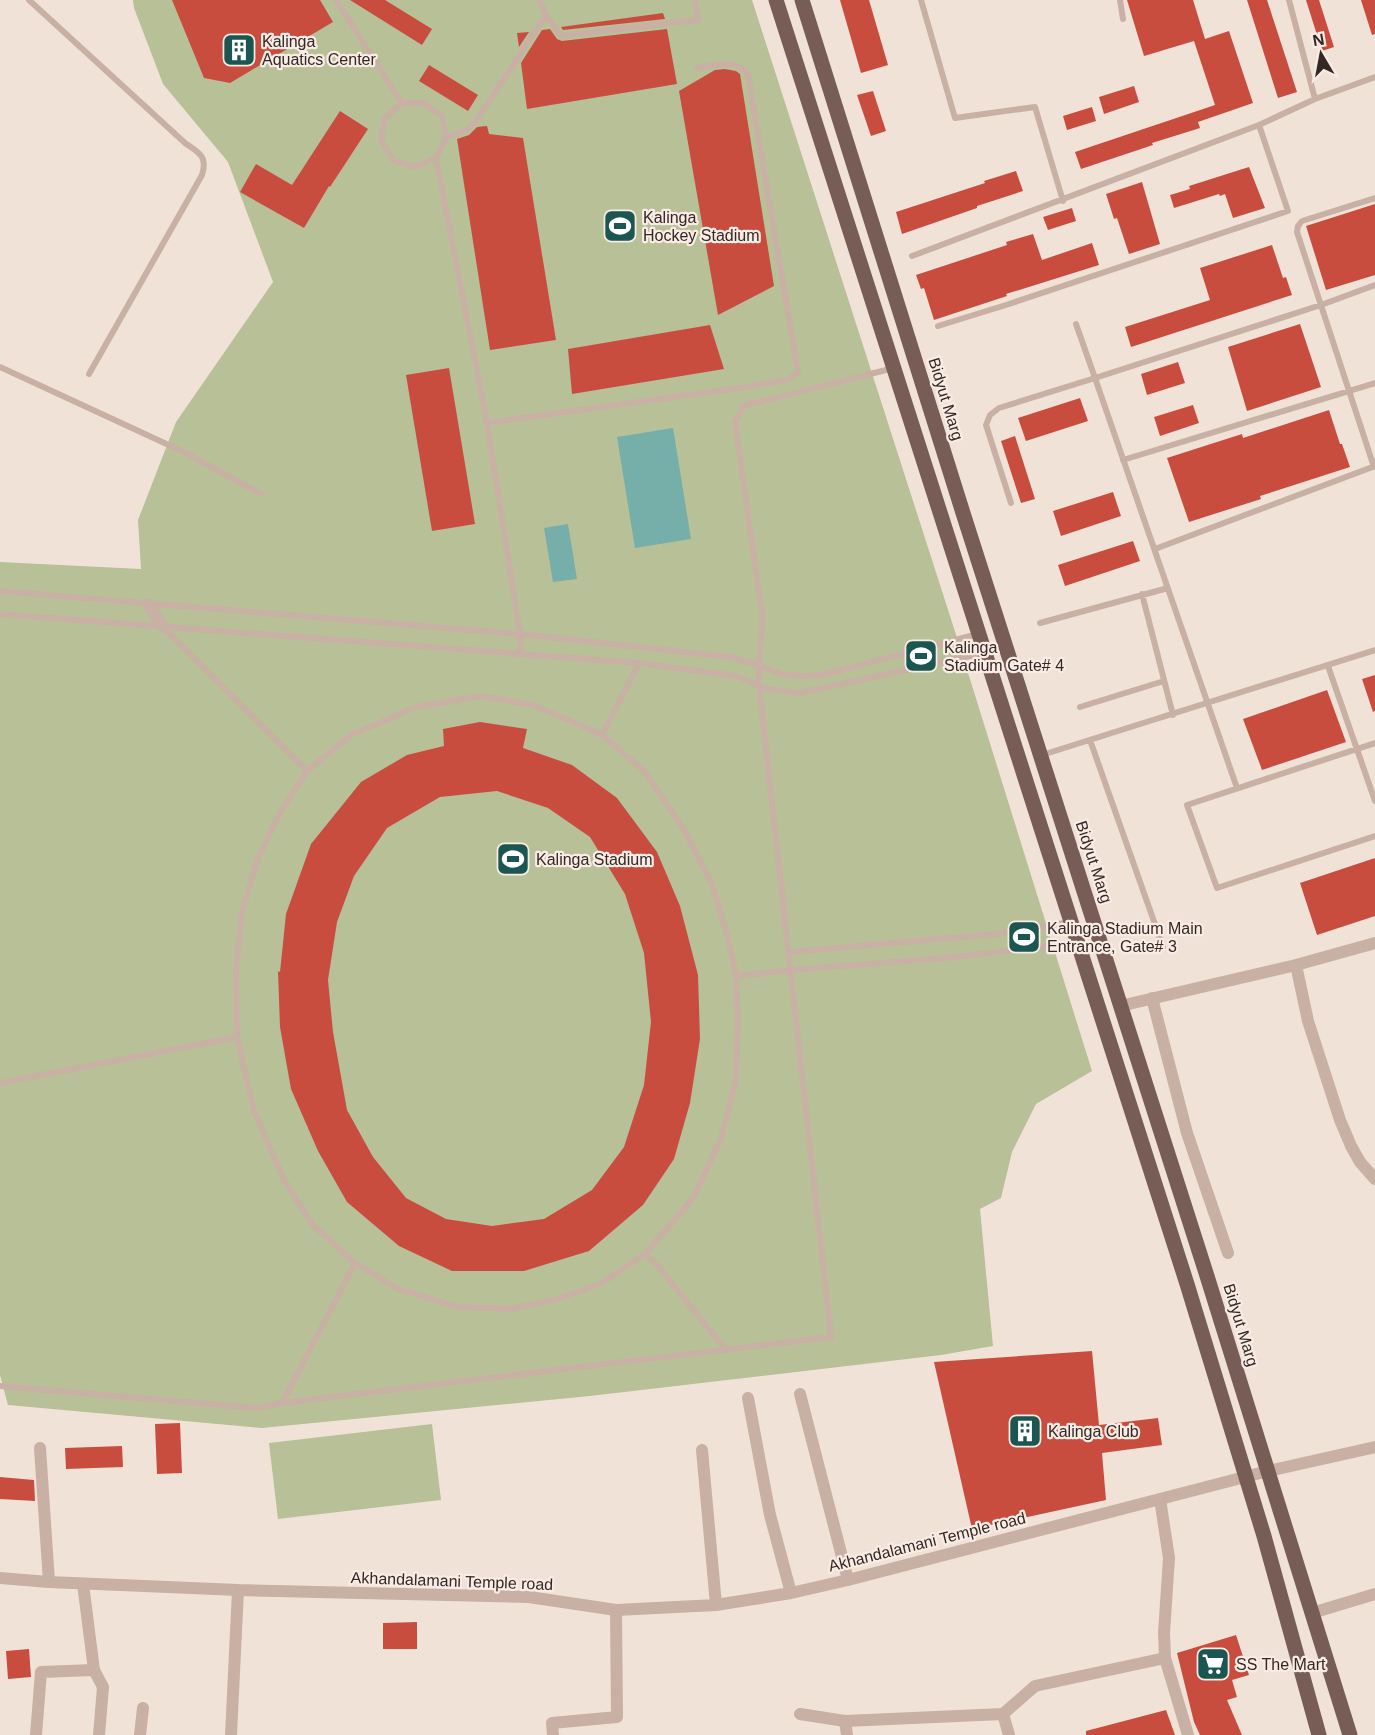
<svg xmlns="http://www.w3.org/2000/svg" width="1375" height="1735" font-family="Arial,sans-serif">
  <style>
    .green { fill: #b8c098 }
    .water { fill: #76afa9 }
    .building { fill: #c84d3f; fill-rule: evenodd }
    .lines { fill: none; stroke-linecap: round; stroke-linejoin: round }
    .lane { stroke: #c9b0a4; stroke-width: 6 }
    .street { stroke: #c9b0a4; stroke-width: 12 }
    .primary { stroke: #775d56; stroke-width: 15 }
    .labels { text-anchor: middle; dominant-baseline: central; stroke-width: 4.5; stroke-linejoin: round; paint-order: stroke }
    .poi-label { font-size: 16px; fill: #342826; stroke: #f9ece4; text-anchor: start }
    .street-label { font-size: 16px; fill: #342826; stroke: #f9ece4 }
  </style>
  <rect width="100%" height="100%" fill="#f1e2d8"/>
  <!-- green -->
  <path class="green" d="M133,0H752L960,647L1092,1071L1036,1104L1012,1152L1001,1198L980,1209L993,1346L941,1355L590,1396L262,1428L8,1405L0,1375V562L141,569L138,520L176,422L273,282L228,162L163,84L134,8Z
    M432,1424L441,1500L278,1519L269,1443Z"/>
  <!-- water -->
  <path class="water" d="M673,428L691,539L635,548L617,437Z
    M568,524L577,579L553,582L544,528Z"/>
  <!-- building -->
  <path class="building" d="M172,0H320L333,22L230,83L204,78Z
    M350,0H385L432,29L422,45Z
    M840,0H869L888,65L861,73Z
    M1127,0H1193L1205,39L1229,31L1253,103L1198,122L1200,128L1152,143L1153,145L1081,169L1075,152L1215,105L1194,41L1144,56Z
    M1247,0H1267L1297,92L1278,98Z
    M1306,0H1319L1334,47L1322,51Z
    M1361,0H1375V34L1372,35Z
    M663,13L665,19L563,30L561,27Z
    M550,29L557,39L562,41L667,29L677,84L527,109L521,63L542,30Z
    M529,32L519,47L517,33Z
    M429,65L478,95L468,111L419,81Z
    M725,69L736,71L740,74L774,286L718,315L679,91L715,70Z
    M1134,86L1139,102L1104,114L1099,97Z
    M873,91L886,131L871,136L857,95Z
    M1092,107L1096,121L1067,130L1063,116Z
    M340,111L368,129L330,187L329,186L304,228L240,192L256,164L292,185Z
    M487,126L489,134L523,138L556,340L490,350L457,139L469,135L477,127Z
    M1249,167L1265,208L1233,218L1225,194L1220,196L1219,194L1174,208L1170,195L1190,189L1189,186Z
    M1016,171L1023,191L977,206V208L902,234L896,212L985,183L984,181Z
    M1142,182L1160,244L1129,254L1117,218L1114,219L1106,194Z
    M1375,204V275L1326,290L1306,226Z
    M1072,208L1076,221L1048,230L1043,217Z
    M1033,234L1042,260L1092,243L1099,265L1006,294L1007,296L934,320L924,288L921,289L916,275L1007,245L1006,242Z
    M1272,245L1283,278L1286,277L1292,295L1131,347L1125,327L1210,300L1200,268Z
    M1300,324L1321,387L1247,411L1228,347Z
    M710,325L724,369L572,394L568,349Z
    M1178,362L1185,383L1147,395L1141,374Z
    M449,368L475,524L432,531L406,375Z
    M1080,398L1088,421L1026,441L1018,418Z
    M1193,405L1199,423L1160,436L1154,417Z
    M1329,410L1340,444H1342L1350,467L1260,496L1261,499L1189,522L1167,458L1242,434L1243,438Z
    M1015,436L1035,499L1021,503L1001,441Z
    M1113,492L1121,516L1061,536L1053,511Z
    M1133,541L1140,561L1065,586L1058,565Z
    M1375,675V711L1373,712L1362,679Z
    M1327,690L1346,742L1262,770L1243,719Z
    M480,722L527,729L523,748L572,765L617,798L657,852L680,906L698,975L700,1039L690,1103L674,1159L643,1205L589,1251L524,1271H452L399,1246L347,1202L318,1151L291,1089L280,1027L278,971L280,972L286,914L311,844L361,782L407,755L444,746L443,729ZM497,791L548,808L590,837L625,894L644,953L651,1022L644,1085L624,1147L592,1190L544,1219L492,1226L446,1219L406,1198L373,1157L347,1110L333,1032L328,980L337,922L354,876L387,828L440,797Z
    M1375,858V916L1317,935L1300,883Z
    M1092,1351L1099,1425L1158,1418L1162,1445L1102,1453L1106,1500L972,1529L934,1362Z
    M180,1423L182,1473L157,1474L155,1424Z
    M122,1446L123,1467L66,1469L65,1448Z
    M0,1477L34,1480L35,1501L0,1499Z
    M417,1622V1649H383V1623Z
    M1236,1635L1249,1675L1232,1680L1237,1697L1227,1700L1242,1735H1200L1194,1722L1177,1653Z
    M29,1649L31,1677L8,1679L6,1651Z
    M1166,1710L1175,1735H1086V1731Z"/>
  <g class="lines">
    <!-- lane -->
    <path class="lane" d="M29,0L185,143C199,153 208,156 202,175L89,374
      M336,0L402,103
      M539,0L546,15L561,36L698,20L695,0
      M921,0L955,118L1035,107L1063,201
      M1120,0L1123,19
      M1289,0L1315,99
      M446,138L467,130L478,118L546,15
      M436,158L415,167L393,160L381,140L385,118L402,103H424L442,116L446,138L436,158L487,423L520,634L521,655
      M912,256L1259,125L1315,99L1375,77
      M938,326L1006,305L1288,211L1259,125
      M0,367L186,453L261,494
      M487,423L746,387L786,380L798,373L748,75C737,57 715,66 697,68
      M1123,460L1375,383
      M1374,467L1297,232L1298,226L1302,221L1375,198
      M1011,503L986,425L990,415L999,408L1095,378L1076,324
      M1155,549L1375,466
      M0,591L520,634L731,657L758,665L781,674L803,676L822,675L978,634
      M1142,594L1173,715
      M0,614L639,663L736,676L767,689L800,693L984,653
      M1040,623L1168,588
      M163,627L307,771
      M1328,666L1375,801
      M482,696L532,705L564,718L602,735L644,771L682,826L712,884L727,934L736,976L738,1021L736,1080L721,1138L694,1197L645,1254L602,1283L557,1299L510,1309L457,1307L398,1289L355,1263L313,1225L284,1180L254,1111L237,1037L236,969L242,911L258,858L280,813L307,771L351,735L416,707Z
      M1080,707L1164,681
      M602,735L639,663
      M1090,740L1163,947
      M1375,743L1187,805L1217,888L1375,836
      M1042,755L1375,650
      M1237,788L1095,378L1321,305L1375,285
      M790,952L997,934L1070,922
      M736,976L791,970L944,958L1076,943
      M0,1083L237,1037
      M645,1254L658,1266L726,1350
      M0,1386L257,1408L282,1403L831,1337L759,686C758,662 762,638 762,614L735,422L743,406L894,368
      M282,1403L355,1263"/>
    <!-- street -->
    <path class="street" d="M148,604L163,627
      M1296,965L1308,1021L1340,1120L1351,1146L1360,1162L1375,1179
      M1152,998L1187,1133L1228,1253
      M1120,1006L1296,965L1375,943
      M800,1394L848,1580
      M748,1398L770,1515L791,1593
      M40,1448L49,1582
      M702,1450L716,1605
      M1160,1499L1169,1558L1164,1633L1165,1658L1188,1735
      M0,1578L49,1582L238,1590L529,1597L616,1610L716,1605L791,1593L848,1580L1268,1471L1375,1447
      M83,1584L94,1670L103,1687L99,1735
      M1312,1613L1375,1594
      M800,1714L845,1721L847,1735
      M1003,1714L1035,1686L1165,1658
      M845,1721L1003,1714L1009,1735
      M36,1735L41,1672L94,1670
      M140,1735L143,1708
      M231,1735L238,1590
      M553,1735L552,1723L617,1717L616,1610"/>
    <!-- primary -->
    <path class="primary" d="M776,0L1187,1284L1264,1536L1319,1735
      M802,0L963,513L1207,1276L1350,1735"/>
  </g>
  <!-- icons -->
  <defs>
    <symbol id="building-square" viewBox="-11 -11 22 22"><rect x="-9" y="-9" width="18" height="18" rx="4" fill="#1b5652" stroke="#f9ece4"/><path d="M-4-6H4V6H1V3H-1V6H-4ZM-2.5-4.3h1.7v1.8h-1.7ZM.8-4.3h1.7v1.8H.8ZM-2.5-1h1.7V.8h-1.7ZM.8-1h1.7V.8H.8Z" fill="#fff"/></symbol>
    <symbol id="stadium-square" viewBox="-11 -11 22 22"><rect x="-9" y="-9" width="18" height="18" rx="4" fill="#1b5652" stroke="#f9ece4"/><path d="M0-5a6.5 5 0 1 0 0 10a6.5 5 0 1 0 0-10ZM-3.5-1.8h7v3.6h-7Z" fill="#fff"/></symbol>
    <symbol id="supermarket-square" viewBox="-11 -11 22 22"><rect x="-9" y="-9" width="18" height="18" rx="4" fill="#1b5652" stroke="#f9ece4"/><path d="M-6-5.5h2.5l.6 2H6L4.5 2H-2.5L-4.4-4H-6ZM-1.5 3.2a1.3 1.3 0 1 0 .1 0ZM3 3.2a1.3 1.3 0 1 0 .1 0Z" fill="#fff"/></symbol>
  </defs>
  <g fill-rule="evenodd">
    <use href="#building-square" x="220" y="31" width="38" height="38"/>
    <use href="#stadium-square" x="601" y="207" width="38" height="38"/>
    <use href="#stadium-square" x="902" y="637" width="38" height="38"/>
    <use href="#stadium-square" x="494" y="840" width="38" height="38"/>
    <use href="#stadium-square" x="1005" y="918" width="38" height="38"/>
    <use href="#building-square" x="1006" y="1412" width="38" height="38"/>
    <use href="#supermarket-square" x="1194" y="1645" width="38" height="38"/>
  </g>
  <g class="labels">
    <!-- poi labels -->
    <g class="poi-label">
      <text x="262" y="41">Kalinga<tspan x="262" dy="18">Aquatics Center</tspan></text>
      <text x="643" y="217">Kalinga<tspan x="643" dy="18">Hockey Stadium</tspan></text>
      <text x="944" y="647">Kalinga<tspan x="944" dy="18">Stadium Gate# 4</tspan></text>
      <text x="536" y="859">Kalinga Stadium</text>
      <text x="1047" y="928">Kalinga Stadium Main<tspan x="1047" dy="18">Entrance, Gate# 3</tspan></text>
      <text x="1048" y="1431">Kalinga Club</text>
      <text x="1236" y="1664">SS The Mart</text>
    </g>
    <!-- street labels -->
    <g class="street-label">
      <text transform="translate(946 399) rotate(73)">Bidyut Marg</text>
      <text transform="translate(1094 862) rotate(72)">Bidyut Marg</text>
      <text transform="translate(1241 1325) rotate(73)">Bidyut Marg</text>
      <text transform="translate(927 1542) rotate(-14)">Akhandalamani Temple road</text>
      <text transform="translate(452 1581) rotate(2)">Akhandalamani Temple road</text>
    </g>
  </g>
  <!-- north arrow -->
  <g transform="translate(1321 54) rotate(350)" stroke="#f9ece4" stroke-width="4.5" paint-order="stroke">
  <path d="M0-4.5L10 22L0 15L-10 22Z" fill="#342826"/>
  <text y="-9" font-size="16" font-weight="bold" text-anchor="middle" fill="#342826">N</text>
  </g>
</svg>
